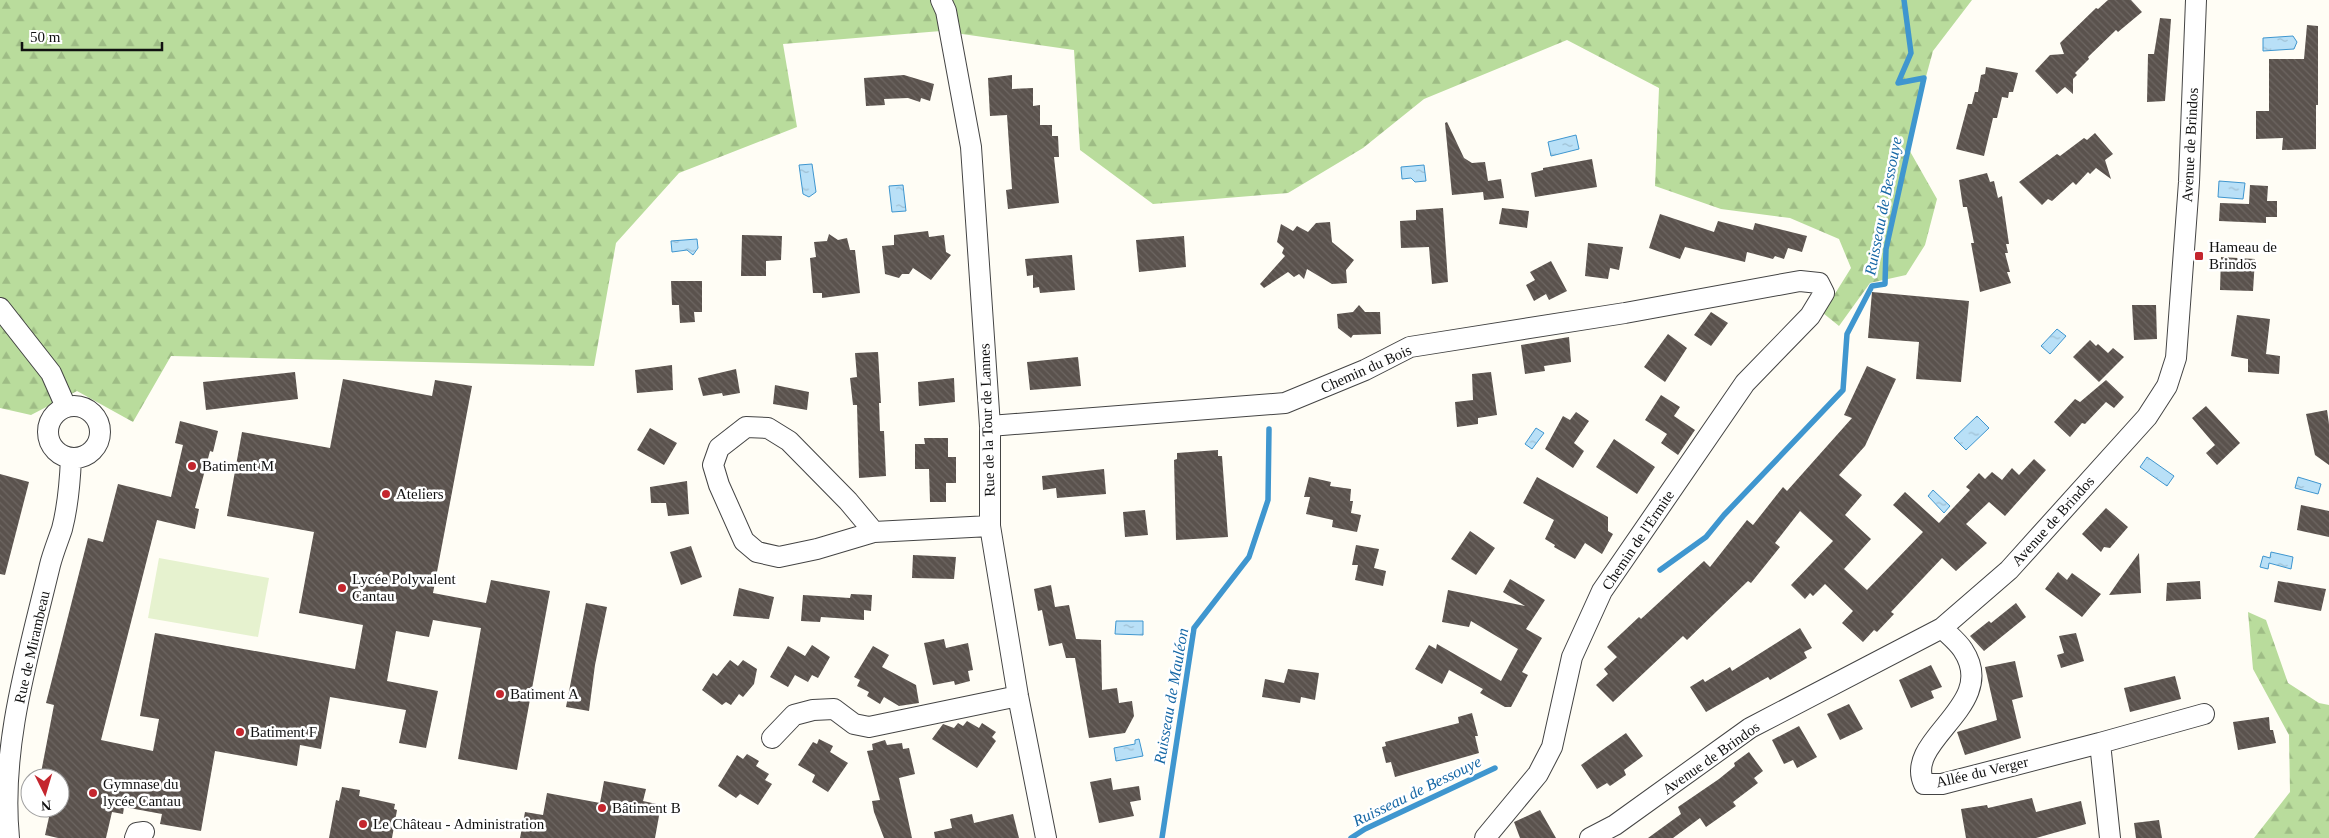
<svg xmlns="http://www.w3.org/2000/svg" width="2329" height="838" font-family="'Times New Roman',serif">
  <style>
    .forest { fill: url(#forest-firs) }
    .pitch { fill: #e6f2cf }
    .water { fill: url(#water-ripples); stroke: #3f96cf }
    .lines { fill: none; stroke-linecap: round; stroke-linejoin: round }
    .stream { stroke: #3f96cf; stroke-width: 5.5 }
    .building { fill: url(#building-back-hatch) }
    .street-casing { stroke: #444; stroke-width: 22 }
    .street { stroke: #fff; stroke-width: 20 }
    .poi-dot { fill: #c4262e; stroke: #fff; stroke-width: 2 }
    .labels { text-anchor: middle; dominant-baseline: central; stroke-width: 5; stroke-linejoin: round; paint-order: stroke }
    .street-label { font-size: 15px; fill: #111; stroke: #fff }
    .poi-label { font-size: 15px; fill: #111; stroke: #fff; text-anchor: start }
    .water-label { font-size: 16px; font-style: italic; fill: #1768a6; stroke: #fff }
  </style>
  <defs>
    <pattern id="forest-firs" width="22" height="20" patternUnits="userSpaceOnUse" patternTransform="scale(1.25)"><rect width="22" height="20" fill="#b9dc9c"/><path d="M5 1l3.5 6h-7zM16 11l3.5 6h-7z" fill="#9ebc85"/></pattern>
    <pattern id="water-ripples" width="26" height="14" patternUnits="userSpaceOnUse" patternTransform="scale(1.25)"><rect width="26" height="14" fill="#b9e0f7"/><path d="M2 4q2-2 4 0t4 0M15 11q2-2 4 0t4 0" fill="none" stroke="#9ebfd3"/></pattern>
    <pattern id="building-back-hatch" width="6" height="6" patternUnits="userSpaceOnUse" patternTransform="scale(1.25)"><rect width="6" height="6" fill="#5a524d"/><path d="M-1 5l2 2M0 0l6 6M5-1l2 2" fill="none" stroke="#6d6662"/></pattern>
  </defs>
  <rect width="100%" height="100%" fill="#fffdf5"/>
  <!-- forest -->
  <path class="forest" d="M0,0H1972L1933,51L1907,146L1937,199L1925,245L1906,275L1870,283L1839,326L1823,313L1851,268L1839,239L1790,218L1721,209L1655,186L1659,88L1567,40L1424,99L1363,148L1288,193L1153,204L1080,150L1074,50L941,31L783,44L797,127L679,173L616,243L594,366L171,356L133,422L77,391L31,415L0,408Z
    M2248,612L2266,620L2288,683L2319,703L2329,705V838H2254L2290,792L2289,735L2253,669Z"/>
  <!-- pitch -->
  <path class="pitch" d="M159,558L269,578L258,637L148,618Z"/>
  <!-- water -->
  <path class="water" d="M2293,36L2297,42L2294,49L2263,51V38Z
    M1576,135L1579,149L1551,156L1548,142Z
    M812,164L816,192L809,197L803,194L799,165Z
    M1424,165L1426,181L1415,182L1411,178L1402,179L1401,167Z
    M2219,181L2245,183L2243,199L2218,197Z
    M903,185L906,211L892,212L889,186Z
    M697,239L698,248L693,255L687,250L672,252L671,241Z
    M2057,329L2066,336L2050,354L2041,346Z
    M1977,416L1989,428L1966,450L1954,438Z
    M1536,428L1544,433L1532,449L1525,444Z
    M2147,457L2174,476L2167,486L2140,467Z
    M2298,477L2321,484L2318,494L2295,488Z
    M1933,490L1950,506L1944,513L1928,496Z
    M2271,552L2293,557L2291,569L2269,563L2268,569L2260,567L2263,556L2270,558Z
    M1116,621H1143V635L1115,634Z
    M1139,739L1143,756L1116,761L1114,748L1135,744V740Z"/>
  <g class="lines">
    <!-- stream -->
    <path class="stream" d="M1660,570L1706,537L1724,515L1843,390L1847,334L1872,286L1885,284L1886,249L1924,78L1898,83L1911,53L1904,0
      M1162,838L1194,628L1249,557L1268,500L1269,429
      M1351,838L1365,829L1495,768"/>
  </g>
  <!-- building -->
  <path class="building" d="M2108,0H2131L2142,12L2118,32L2116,30L2088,57L2089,59L2075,73L2077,75L2073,79V94L2065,87L2057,94L2035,71L2050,55L2064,54L2060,43L2096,8L2098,9Z
    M2160,18L2171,19L2165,101L2147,102L2148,54H2154Z
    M2307,25L2318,26V105H2316V149L2282,150L2283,138L2256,139V111H2269V59H2304Z
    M1986,67L2018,73L2013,92H2009L2008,98L2002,97L1997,118H1993L1984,156L1956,149L1968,104H1972L1975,92H1978L1981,75L1985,74Z
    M904,75L934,84L930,101L921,98L920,102L908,98L884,99L885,105L866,106L864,78Z
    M1012,75V89L1033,88V106L1040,105V125H1052V136H1058L1059,157H1054L1059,203L1008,209L1006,190L1012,189L1007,115L990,116L988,78Z
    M1447,122L1464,158L1472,163L1485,162L1488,181L1501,179L1504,198L1484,200L1483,192L1452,195L1445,123Z
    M2095,133L2113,154L2105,160L2111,179L2096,168L2090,174L2088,172L2076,185L2073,182L2052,201L2048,199L2042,205L2019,182L2057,154L2060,156L2084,138L2087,140Z
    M1592,159L1597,187L1535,197L1531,173L1543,170V168Z
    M1987,173L1990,182L1994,181L1998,198L2002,196L2009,244H2006L2008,253H2005L2010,272H2007L2011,283L1980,292L1971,243H1974L1967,207H1963L1959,180Z
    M2250,185L2268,186L2267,201H2277V217H2266V223L2219,221L2220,203L2249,204Z
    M1443,208L1448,282L1432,284L1429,247L1401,248L1400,221L1416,220V210Z
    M1502,208L1529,211L1527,228L1499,224Z
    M1660,214L1714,232L1718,221L1753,230L1755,223L1807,236L1802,252L1788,248L1784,259L1775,256L1773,259L1747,252L1745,262L1685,247L1680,259L1649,248Z
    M1330,222L1332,242L1354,260L1346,270L1347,283L1332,284L1307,269L1304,279L1299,274L1294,277L1288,272L1264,288L1260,284L1285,256L1282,253L1284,248L1277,242L1281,224L1293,231L1297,226L1308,232L1316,223Z
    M928,231L929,237L944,235L946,252L951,255L931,280L913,268L909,274H902L899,278L885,274L882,246L894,245V235Z
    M829,234L838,240L847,238L850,250H855L860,293L822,298V293H813L810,258L816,257L814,242L827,241Z
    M742,235L782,236L781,260L766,261V276H741Z
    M1184,236L1186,267L1139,272L1136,240Z
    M1588,243L1623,247L1619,270L1610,268L1608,279L1585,276Z
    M1072,255L1075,290L1040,293L1039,287L1033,288V275L1027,276L1025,259Z
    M2221,257L2255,259L2253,291L2220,290Z
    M1551,261L1567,291L1549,300L1546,294L1534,301L1526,285L1535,280L1530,272Z
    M671,281H702V312H694L695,322L680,323L679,305H672Z
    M1872,292L1969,301L1961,382L1916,379L1919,342L1868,338Z
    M1359,305L1365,312H1380L1381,334L1353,335L1351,338L1338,328L1337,314L1353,312Z
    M2132,305H2156L2157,339L2134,340Z
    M1711,312L1728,323L1711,346L1694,335Z
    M2237,315L2270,319L2266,354L2280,356L2279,374L2248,372V359L2231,356Z
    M1668,334L1687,348L1665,382L1644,367Z
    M1569,337L1571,362L1544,366L1545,371L1525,374L1521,345Z
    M2090,340L2096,346L2098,344L2108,353L2113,348L2124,357L2099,382L2073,357Z
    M878,352L881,403H879L880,431H884L886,476L859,478L857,405H853L850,378L857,377L855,353Z
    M1078,357L1081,386L1030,390L1027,362Z
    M672,365L673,390L637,393L635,370Z
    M1867,366L1896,379L1865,446L1839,475L1862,495L1845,515L1871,539L1844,569L1867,590L1923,532L1893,505L1905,492L1939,523L1970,490L1966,487L1979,473L1985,479L1992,472L2002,480L2012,468L2019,475L2034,459L2046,470L2005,516L1989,502L1966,524L1987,543L1956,571L1942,558L1891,612L1894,614L1877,632L1874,630L1863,642L1842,623L1853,611L1825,584L1813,596L1810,593L1805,599L1791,585L1833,541L1800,511L1775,543L1780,547L1751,583L1748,581L1687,640L1683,636L1613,702L1596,685L1608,674L1604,669L1617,657L1607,647L1639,617L1641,619L1704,561L1710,567L1747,520L1753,525L1783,487L1787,491L1852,418L1844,415Z
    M736,369L740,393L723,396L722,393L703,396L698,378Z
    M295,372L298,399L206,410L203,382Z
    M1491,372L1497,415L1478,418V424L1457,427L1455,402L1473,400L1472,374Z
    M954,378L955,402L919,406L918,382Z
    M343,379L432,396L435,380L472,386L433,593L486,603L491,580L550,591L517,770L458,759L481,628L433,620L429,637L396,631L387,681L438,691L426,748L399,743L406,710L330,697L321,749L300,745L297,766L215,751L201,831L160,824L162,814L124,807L123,814L112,812L106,838H58L45,835L51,808H60V778H40L54,705L46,703L88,538L103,542L118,484L171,497L183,445L175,443L180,421L218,431L213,452L210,451L195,508L199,509L195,529L157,520L101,740L153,751L159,719L140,716L155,633L355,669L363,625L299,613L314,532L227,516L242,432L330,448Z
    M2106,380L2124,397L2114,408L2106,402L2085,424L2082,423L2070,437L2054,422L2075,399L2080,402Z
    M775,385L809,392L807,410L773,404Z
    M1661,395L1680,407L1674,416L1695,430L1678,455L1661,443L1667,434L1645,420Z
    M2206,406L2240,443L2217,465L2206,453L2215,445L2192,418Z
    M2327,410L2329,424V465L2315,455L2306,414Z
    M1576,412L1589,421L1574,443L1584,451L1573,468L1545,449L1563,416L1570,420Z
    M650,428L677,443L664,465L637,450Z
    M924,438H948V457H956V483H946V502H930L929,469H915V444H925Z
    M1614,439L1655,467L1637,494L1596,467Z
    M1218,450V456H1222L1228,537L1176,540L1174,460L1177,459V453Z
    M1104,469L1106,494L1057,498L1056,488L1043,490L1042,476Z
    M0,474L29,482L5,575L0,574Z
    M1309,477L1331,482L1330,486L1351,489L1350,501H1353L1351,513L1361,515L1357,532L1332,527L1333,520L1306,514L1310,497H1304Z
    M1537,477L1608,517V531L1613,534L1602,554L1585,543L1575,559L1554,547L1555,545L1545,539L1554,520L1523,503Z
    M687,481L689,514L668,516L666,503H651L650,487Z
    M2301,505L2329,511V537L2297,530Z
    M2106,508L2128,527L2110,548L2104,547L2101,552L2082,534Z
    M1145,510L1148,535L1125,537L1123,512Z
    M1470,531L1495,548L1476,575L1451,559Z
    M1356,545L1379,549L1374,568L1386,571L1383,586L1355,580L1358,565H1352Z
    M691,546L702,577L681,585L670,552Z
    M2139,553L2141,593L2109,595L2120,579Z
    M913,555L956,557L954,579L912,578Z
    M2058,572L2067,580L2072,573L2101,594L2082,617L2045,589Z
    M1510,579L1545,600L1526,629L1542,638L1522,672L1528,675L1511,707H1505L1480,693L1483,689L1449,670L1442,684L1415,669L1429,645L1436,649L1437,644L1501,681L1518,649L1471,621L1469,627L1442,622L1448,590L1525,606L1503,592Z
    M2200,581L2201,599L2166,601L2167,583Z
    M2278,581L2326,589L2321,611L2274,602Z
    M1051,585L1055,607L1069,605L1076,639L1101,640L1102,690L1117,688L1119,703L1132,701L1134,716L1125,733L1089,738L1075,658H1066L1062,643L1049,646L1042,610L1038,611L1034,589Z
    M739,588L774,597L769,619L733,616Z
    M851,594L872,595L871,611L864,610V620L821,617L820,622L801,621L803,595L850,598Z
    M586,603L607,607L595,665L589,711L566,707Z
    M2016,603L2026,617L1984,651L1970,636L1989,621L1991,623Z
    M1800,628L1812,648L1804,652L1807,658L1770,680L1768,677L1706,712L1690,687L1703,679L1705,682L1730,667L1732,671Z
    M2076,633L2084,661L2061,668L2057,655L2064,653L2059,636Z
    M944,639L946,648L968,643L973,670L968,671L970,681L955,685L954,681L933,685L924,643Z
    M812,645L830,657L818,678L812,675L808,682L795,675L788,687L770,677L788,646L805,656Z
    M873,646L889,655L882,667L916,685L919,703L899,706L884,697L880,704L867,696L869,692L857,686L860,680L854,677Z
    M730,660L738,666L743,660L757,669L754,684L743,697L739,694L731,705L726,702L722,705L702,690L713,673L717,676Z
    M2015,661L2023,697L2012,700L2021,738L1965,755L1957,732L1997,720L1985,667Z
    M1931,665L1942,687L1931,691L1934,698L1911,708L1899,680Z
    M1288,669L1319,673L1315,700L1301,697L1300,703L1262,697L1265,679L1284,683Z
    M2175,676L2181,699L2130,712L2124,688Z
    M1849,704L1863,729L1840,740L1827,714Z
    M1472,713L1478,736H1475L1479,753L1395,777L1391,762L1386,763L1382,747L1386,746L1385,742L1459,723L1458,717Z
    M2269,717L2270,730H2273L2276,743L2238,750L2233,722Z
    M967,721L979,728L982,723L996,732L992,737L996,741L977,768L932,739L943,724L954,728L958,723L963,726Z
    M1799,726L1817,757L1797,768L1793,760L1784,764L1772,740Z
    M1626,733L1643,756L1624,770L1626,775L1610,786L1607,783L1597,789L1581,765Z
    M819,739L833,746L830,752L848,763L828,792L812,782L815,775L798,765L813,742L817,744Z
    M885,740L887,745L902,743L903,749L909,748L915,774L899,778L912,838H884L874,812L872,801L880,800L867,751L873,750L872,744Z
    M1749,752L1763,771L1754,778L1758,783L1733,802L1736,806L1706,827L1700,818L1673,838H1648L1681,814L1678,807L1719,779L1735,766L1734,763Z
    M747,754L759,761L756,766L769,774L765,780L772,784L758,805L740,794L736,798L718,786L737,755L743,759Z
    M1111,778L1113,790L1139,786L1141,800L1130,802L1134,816L1099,823L1090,782Z
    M604,781L646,789L643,801L661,805L655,838H520L525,812L543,815L547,793L600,803Z
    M342,787L360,790L359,796L395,804L394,809L397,810L392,838H329L336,800L339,801Z
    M2032,798L2036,812L2081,801L2086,824L2036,838H1966L1961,809L1987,805L1988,808Z
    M1540,810L1556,838H1520L1514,822Z
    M972,814L974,823L1013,814L1019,838H935L934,832L952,828L950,819Z
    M2159,820L2162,838H2136L2134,823Z"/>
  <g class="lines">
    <defs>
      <path id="street" d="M941,0L946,11L971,147L990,426V526L1018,696L1046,838
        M0,308L51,373L66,407
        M48 432a26 26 0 1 1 52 0a26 26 0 1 1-52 0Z
        M990,426L1285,403L1365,370L1410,347L1625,313L1800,281L1819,283L1824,293L1810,316L1745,383L1602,591L1572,657L1552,747L1538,774L1485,838
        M874,532L848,501L789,441L768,428L746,427L719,448L713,465L719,485L744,541L757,552L779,557L817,549L874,532L990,526
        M1942,628C1949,635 1958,642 1963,650C2000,706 1903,739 1924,784H1942L2100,743L2110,838
        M772,738L794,715L813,710L834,709L854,724L869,727L1018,696
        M2100,743L2204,714
        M9,838C0,747 29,653 50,565C53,553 58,541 62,529C68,506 70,482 71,458
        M135,838L137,833L144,832
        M1590,838L1615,825L1750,728L1942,628L2009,570L2147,417L2167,386L2176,358L2189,182L2196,0"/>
    </defs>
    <!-- street casing -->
    <use href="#street" class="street-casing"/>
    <!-- street -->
    <use href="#street" class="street"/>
  </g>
  <!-- markers -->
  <g class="poi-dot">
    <rect x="2194" y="251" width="10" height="10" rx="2.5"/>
    <circle cx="192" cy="466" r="5"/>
    <circle cx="386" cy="494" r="5"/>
    <circle cx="342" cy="588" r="5"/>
    <circle cx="500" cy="694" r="5"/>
    <circle cx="240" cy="732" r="5"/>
    <circle cx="93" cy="793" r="5"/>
    <circle cx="602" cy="808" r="5"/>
    <circle cx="363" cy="824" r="5"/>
  </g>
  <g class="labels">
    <!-- street labels -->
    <g class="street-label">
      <text transform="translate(2190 145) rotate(-87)">Avenue de Brindos</text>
      <text transform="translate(1366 369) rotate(-24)">Chemin du Bois</text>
      <text transform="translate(987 420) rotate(-92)">Rue de la Tour de Lannes</text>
      <text transform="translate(2053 521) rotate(-48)">Avenue de Brindos</text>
      <text transform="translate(1638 540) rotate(-56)">Chemin de l'Ermite</text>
      <text transform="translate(32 647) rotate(-77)">Rue de Mirambeau</text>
      <text transform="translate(1711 758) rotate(-35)">Avenue de Brindos</text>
      <text transform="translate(1982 772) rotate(-13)">Allée du Verger</text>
    </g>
    <!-- poi labels -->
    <g class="poi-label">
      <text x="2209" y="247">Hameau de<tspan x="2209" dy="17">Brindos</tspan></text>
      <text x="202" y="466">Batiment M</text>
      <text x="396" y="494">Ateliers</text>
      <text x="352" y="579">Lycée Polyvalent<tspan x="352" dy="17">Cantau</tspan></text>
      <text x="510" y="694">Batiment A</text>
      <text x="250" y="732">Batiment F</text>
      <text x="103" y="784">Gymnase du<tspan x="103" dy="17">lycée Cantau</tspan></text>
      <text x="612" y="808">Bâtiment B</text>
      <text x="373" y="824">Le Château - Administration</text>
    </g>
    <!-- water labels -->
    <g class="water-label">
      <text transform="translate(1883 206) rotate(-79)">Ruisseau de Bessouye</text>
      <text transform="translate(1171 696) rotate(-80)">Ruisseau de Mauléon</text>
      <text transform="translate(1417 791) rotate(-26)">Ruisseau de Bessouye</text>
    </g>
  </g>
  <!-- north arrow -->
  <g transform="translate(45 793) rotate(175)"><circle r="24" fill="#ffffff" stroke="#a0a0a0"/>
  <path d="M0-4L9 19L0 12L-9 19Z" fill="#c4262e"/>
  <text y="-8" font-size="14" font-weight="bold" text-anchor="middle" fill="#111111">N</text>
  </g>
  <!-- scale -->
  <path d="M22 42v8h140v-8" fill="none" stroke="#111111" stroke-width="2.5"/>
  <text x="30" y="42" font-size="15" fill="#111111" stroke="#ffffff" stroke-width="4" paint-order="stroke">50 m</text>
</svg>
